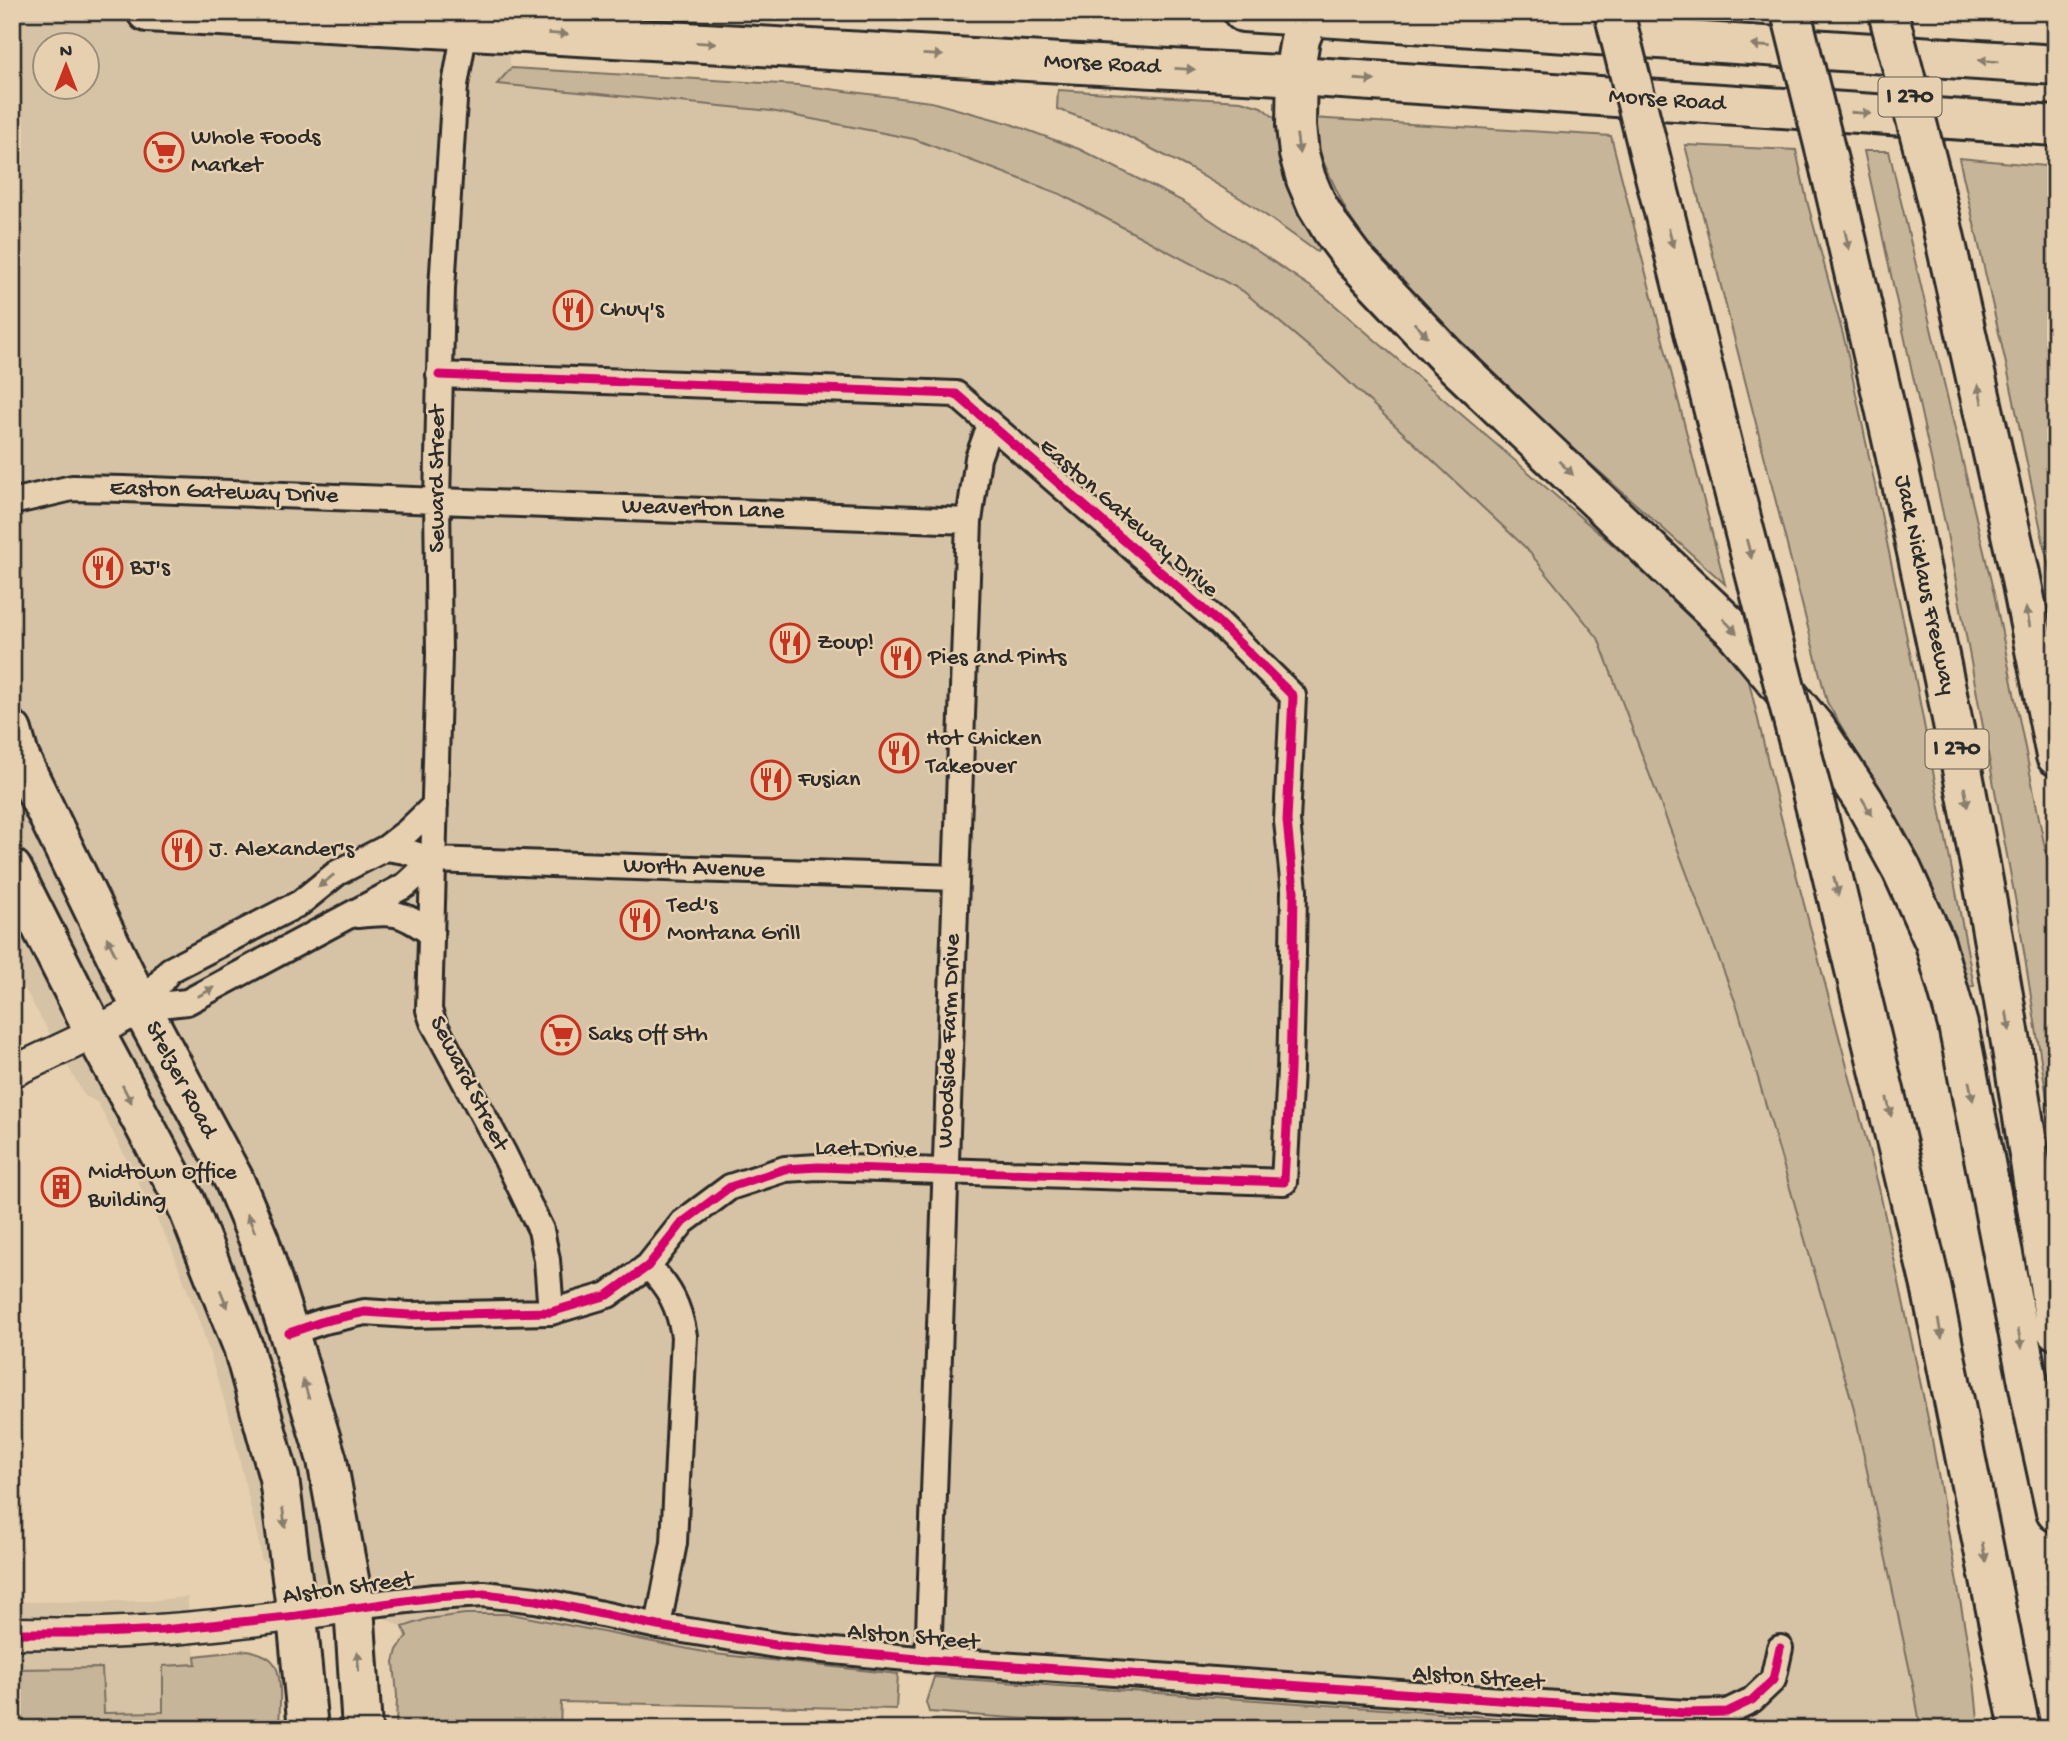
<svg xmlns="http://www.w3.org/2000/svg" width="2068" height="1741" font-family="'Gochi Hand',sans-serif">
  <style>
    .built { fill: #d6c2a4; fill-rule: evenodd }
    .green { fill: #c7b599; stroke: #797062; stroke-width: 2 }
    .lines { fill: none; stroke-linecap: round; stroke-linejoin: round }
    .minor-casing { stroke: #2b2b2b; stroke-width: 30 }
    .tertiary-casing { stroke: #2b2b2b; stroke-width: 35 }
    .primary-casing { stroke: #2b2b2b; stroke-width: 44 }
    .motorway-casing { stroke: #2b2b2b; stroke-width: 44 }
    .minor { stroke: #e6d0af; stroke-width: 24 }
    .tertiary { stroke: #e6d0af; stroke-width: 30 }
    .primary { stroke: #e6d0af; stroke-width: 38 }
    .motorway { stroke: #e6d0af; stroke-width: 38 }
    .motorway-bridge-casing { stroke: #2b2b2b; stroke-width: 44; stroke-linecap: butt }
    .motorway-bridge { stroke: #e6d0af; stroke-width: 38 }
    .cycleway-casing { stroke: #e6d0af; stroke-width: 13 }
    .cycleway { stroke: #d6006c; stroke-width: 9 }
    .oneway { fill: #887e6d }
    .labels { text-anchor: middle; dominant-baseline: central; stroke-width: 5; stroke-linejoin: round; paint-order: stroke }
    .shield { fill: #e6d0af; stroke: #635c53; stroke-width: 2 }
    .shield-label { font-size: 23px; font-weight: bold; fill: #2b2b2b }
    .street-label { font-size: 24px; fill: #2b2b2b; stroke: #e6d0af }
    .poi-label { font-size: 24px; fill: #2b2b2b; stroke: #e6d0af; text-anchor: start }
  </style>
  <rect width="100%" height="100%" fill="#e6d0af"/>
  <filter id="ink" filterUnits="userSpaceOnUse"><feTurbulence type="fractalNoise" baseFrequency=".0143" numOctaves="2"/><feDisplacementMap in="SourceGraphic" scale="14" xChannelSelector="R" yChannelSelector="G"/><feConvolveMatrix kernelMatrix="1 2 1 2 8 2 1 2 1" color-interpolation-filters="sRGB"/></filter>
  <g filter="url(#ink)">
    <!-- built -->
    <path class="built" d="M12,12H503L511,68L498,84L771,111L914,139L1060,194L1243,291L1335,369L1526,548L1598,638L1738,1009L1853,1405L1914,1690L1921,1729H1636L1425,1712L898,1674L714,1654L511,1614H465L427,1619L403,1627L261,1560L260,1548L231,1422L201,1326L171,1247L98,1103L84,1095L12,966ZM46,46H88V88H46Z
      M187,1597L196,1664L185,1729H12V1602L149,1601Z"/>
    <!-- green -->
    <path class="green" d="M511,68L798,85L931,102L1008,123L1079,149L1184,202L1323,295L1636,565L1747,673L1780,813L1879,1188L1930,1428L1974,1680L1979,1729H1921L1914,1690L1853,1405L1738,1009L1598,638L1526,548L1335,369L1243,291L1060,194L914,139L771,111L497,84Z
      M1058,90L1241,101L1261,107L1275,118L1324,244L1317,252L1250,204L1189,168L1115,130L1057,109Z
      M1311,118L1611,136L1725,584L1469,355L1387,272L1347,213L1317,148Z
      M1685,145L1796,150L1807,201L1846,346L1915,677L1974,986L1966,987L1897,822L1827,702Z
      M1864,151H1889L1995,598L2056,903V1155L2018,914L1945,523Z
      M1959,158L2056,167V602L2009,377Z
      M465,1614H511L714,1654L898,1674L896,1709L561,1702L560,1729H396L397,1696L394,1662L397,1650L407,1636L403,1627L427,1619Z
      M248,1650C256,1652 268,1655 273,1662C284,1673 279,1713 279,1729H12V1669L102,1668L104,1713L163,1712V1666L196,1664L195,1656Z
      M934,1677L1425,1712L1636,1729H1168L929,1712L926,1702Z"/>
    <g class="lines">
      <defs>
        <path id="minor" d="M465,29L455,85L442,288L437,500L439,654L429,1010L433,1022L504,1154L541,1230L547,1260L551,1312
          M12,502L72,488L124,489L969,521
          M386,848L405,851L433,860L956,878
          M357,915C394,911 400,911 431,933
          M141,1007L170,970L300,903L337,873L386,848L408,831L435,805
          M141,1007L187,1002L406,885L433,860
          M648,1266C670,1288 679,1306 684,1336L674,1543L658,1626
          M289,1333L324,1321L365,1312L410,1315L551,1312L608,1295L648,1266L683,1222L730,1187L785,1169L818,1167L1284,1182L1290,1070L1293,953L1294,890L1287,821L1293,696L1219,623L956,394L439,375
          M354,1606L434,1597L484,1594L536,1600L658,1626L782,1646L928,1660L1686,1713L1727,1712L1752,1700L1773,1680L1780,1648
          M928,1660L969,521L978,458L990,425"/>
        <path id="tertiary" d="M12,1072L95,1033L141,1007
          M12,1633C43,1633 73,1634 103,1633C187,1630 271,1620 354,1606"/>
        <path id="primary" d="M147,12L1297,76L2056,126
          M1243,12L2056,65
          M12,731L19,756L141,1007L234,1180L259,1240L289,1333L327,1460L354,1606L362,1729
          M12,869L95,1033L186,1203L243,1347L279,1478L297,1616L308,1729"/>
        <path id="motorway" d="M1311,12L1300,39L1297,57L1296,126L1299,154L1306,179L1317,205L1332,230L1353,258L1445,355L1733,629L1817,730L1864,801L1902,870L1935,943L1958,1025L2033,1407L2056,1512
          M1654,172L1732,483
          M1831,173C1872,348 1912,523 1948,699C1991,908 2024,1119 2056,1330
          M1932,181L2020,574L2056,756
          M1819,820L1931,1286L2020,1729"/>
      </defs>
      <!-- minor casing -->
      <use href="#minor" class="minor-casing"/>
      <!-- tertiary casing -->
      <use href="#tertiary" class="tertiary-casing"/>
      <!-- primary casing -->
      <use href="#primary" class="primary-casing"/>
      <!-- motorway casing -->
      <use href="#motorway" class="motorway-casing"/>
      <!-- minor -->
      <use href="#minor" class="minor"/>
      <!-- tertiary -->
      <use href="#tertiary" class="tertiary"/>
      <!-- primary -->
      <use href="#primary" class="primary"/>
      <!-- motorway -->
      <use href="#motorway" class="motorway"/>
      <defs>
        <path id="motorway-bridge" d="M1614,12L1654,172
          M1791,12L1831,173
          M1888,12L1932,181
          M1732,483L1819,820"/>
      </defs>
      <!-- motorway-bridge casing -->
      <use href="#motorway-bridge" class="motorway-bridge-casing"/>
      <!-- motorway-bridge -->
      <use href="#motorway-bridge" class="motorway-bridge"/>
      <defs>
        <path id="cycleway" d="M289,1333L324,1321L365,1312L410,1315L551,1312L608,1295L648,1266L683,1222L730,1187L785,1169L818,1167L1284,1182L1290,1070L1293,953L1294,890L1287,821L1293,696L1219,623L956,394L439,375
          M12,1633H101L163,1630L297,1616L434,1597L484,1594L536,1600L658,1626L782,1646L928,1660L1686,1713L1727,1712L1752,1700L1773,1680L1780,1648"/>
      </defs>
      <!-- cycleway casing -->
      <use href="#cycleway" class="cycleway-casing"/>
      <!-- cycleway -->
      <use href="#cycleway" class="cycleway"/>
    </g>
    <!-- one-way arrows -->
    <defs><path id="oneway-solid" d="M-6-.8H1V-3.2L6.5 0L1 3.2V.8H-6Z" transform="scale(1.75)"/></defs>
    <g class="oneway">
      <use href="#oneway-solid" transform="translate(558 34) rotate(3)"/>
      <use href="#oneway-solid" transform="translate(706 43) rotate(3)"/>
      <use href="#oneway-solid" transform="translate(1761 46) rotate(-176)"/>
      <use href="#oneway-solid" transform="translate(933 55) rotate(3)"/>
      <use href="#oneway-solid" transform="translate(1988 61) rotate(-176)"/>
      <use href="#oneway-solid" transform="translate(1185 69) rotate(3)"/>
      <use href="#oneway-solid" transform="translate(1365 80) rotate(4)"/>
      <use href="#oneway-solid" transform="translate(1861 113) rotate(4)"/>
      <use href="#oneway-solid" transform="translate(1298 144) rotate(82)"/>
      <use href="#oneway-solid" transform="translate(1671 238) rotate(76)"/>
      <use href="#oneway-solid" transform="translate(1847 240) rotate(77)"/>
      <use href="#oneway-solid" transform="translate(1421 330) rotate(46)"/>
      <use href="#oneway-solid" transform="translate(1980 394) rotate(-103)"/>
      <use href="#oneway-solid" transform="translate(1566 468) rotate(44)"/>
      <use href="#oneway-solid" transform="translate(1749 549) rotate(75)"/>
      <use href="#oneway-solid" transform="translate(2028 617) rotate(-101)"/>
      <use href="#oneway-solid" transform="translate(1730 626) rotate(46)"/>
      <use href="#oneway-solid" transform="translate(1966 797) rotate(80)"/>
      <use href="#oneway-solid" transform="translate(1867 807) rotate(60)"/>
      <use href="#oneway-solid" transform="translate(326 881) rotate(141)"/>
      <use href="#oneway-solid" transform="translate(1836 886) rotate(76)"/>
      <use href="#oneway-solid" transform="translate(111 946) rotate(-116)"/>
      <use href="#oneway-solid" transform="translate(206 992) rotate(-28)"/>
      <use href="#oneway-solid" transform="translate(2008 1021) rotate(80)"/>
      <use href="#oneway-solid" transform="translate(1971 1091) rotate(78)"/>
      <use href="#oneway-solid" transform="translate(127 1094) rotate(62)"/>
      <use href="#oneway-solid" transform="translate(1889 1107) rotate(77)"/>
      <use href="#oneway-solid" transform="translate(251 1223) rotate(-112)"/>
      <use href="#oneway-solid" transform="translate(224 1299) rotate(68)"/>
      <use href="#oneway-solid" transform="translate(1940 1329) rotate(79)"/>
      <use href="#oneway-solid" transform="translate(2020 1339) rotate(79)"/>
      <use href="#oneway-solid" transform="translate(306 1389) rotate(-107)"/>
      <use href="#oneway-solid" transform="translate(284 1518) rotate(82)"/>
      <use href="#oneway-solid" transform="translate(1984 1552) rotate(79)"/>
      <use href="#oneway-solid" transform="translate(358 1661) rotate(-94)"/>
    </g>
  </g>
  <!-- icons -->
  <defs>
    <symbol id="supermarket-ring" viewBox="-11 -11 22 22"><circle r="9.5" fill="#e6d0af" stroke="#c8321e" stroke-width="1.5"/><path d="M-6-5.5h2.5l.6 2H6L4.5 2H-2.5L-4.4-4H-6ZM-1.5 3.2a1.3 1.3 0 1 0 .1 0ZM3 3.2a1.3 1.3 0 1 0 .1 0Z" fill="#c8321e"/></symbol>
    <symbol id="restaurant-ring" viewBox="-11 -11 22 22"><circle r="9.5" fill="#e6d0af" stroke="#c8321e" stroke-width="1.5"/><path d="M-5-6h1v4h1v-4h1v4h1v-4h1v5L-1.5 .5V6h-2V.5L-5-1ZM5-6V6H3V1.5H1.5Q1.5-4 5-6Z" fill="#c8321e"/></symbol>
    <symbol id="building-ring" viewBox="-11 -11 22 22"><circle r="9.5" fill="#e6d0af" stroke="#c8321e" stroke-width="1.5"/><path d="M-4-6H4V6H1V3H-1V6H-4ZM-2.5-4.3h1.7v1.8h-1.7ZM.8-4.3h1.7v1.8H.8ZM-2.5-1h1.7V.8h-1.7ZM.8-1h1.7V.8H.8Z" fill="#c8321e"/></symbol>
  </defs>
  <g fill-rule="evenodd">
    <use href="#supermarket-ring" x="142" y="130" width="44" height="44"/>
    <use href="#restaurant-ring" x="551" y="288" width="44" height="44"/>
    <use href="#restaurant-ring" x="81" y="546" width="44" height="44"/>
    <use href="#restaurant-ring" x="768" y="621" width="44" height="44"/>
    <use href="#restaurant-ring" x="879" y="636" width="44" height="44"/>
    <use href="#restaurant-ring" x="877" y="731" width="44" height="44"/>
    <use href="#restaurant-ring" x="749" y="758" width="44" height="44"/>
    <use href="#restaurant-ring" x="160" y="828" width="44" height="44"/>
    <use href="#restaurant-ring" x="618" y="898" width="44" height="44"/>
    <use href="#supermarket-ring" x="539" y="1013" width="44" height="44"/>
    <use href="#building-ring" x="39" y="1165" width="44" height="44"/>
  </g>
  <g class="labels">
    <!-- shield labels -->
    <g class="shield">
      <rect x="1878.5" y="77.5" width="63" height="39" rx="5"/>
      <rect x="1925.5" y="729.5" width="63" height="39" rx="5"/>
    </g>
    <g class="shield-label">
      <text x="1910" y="97">I 270</text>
      <text x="1957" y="749">I 270</text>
    </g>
    <!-- street labels -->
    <g class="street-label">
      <text transform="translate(1102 65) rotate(3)">Morse Road</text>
      <text transform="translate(1667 101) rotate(4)">Morse Road</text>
      <text transform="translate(438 479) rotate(-90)">Seward Street</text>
      <text transform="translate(224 493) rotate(2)">Easton Gateway Drive</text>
      <text transform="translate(703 510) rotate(2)">Weaverton Lane</text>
      <text transform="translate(1128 519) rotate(41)">Easton Gateway Drive</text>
      <text transform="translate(1924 585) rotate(78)">Jack Nicklaus Freeway</text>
      <text transform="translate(694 869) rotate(2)">Worth Avenue</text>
      <text transform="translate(950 1041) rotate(-88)">Woodside Farm Drive</text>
      <text transform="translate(180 1080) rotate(62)">Stelzer Road</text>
      <text transform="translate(468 1084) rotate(63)">Seward Street</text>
      <text transform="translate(866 1150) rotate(1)">Laet Drive</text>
      <text transform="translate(348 1589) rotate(-8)">Alston Street</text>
      <text transform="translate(913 1638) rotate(5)">Alston Street</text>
      <text transform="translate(1478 1679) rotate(4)">Alston Street</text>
    </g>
    <!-- poi labels -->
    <g class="poi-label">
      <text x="191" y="138">Whole Foods<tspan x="191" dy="28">Market</tspan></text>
      <text x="600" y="310">Chuy's</text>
      <text x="130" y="568">BJ's</text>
      <text x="817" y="643">Zoup!</text>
      <text x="928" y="658">Pies and Pints</text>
      <text x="926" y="739">Hot Chicken<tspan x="926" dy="28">Takeover</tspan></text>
      <text x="798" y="780">Fusian</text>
      <text x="209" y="850">J. Alexander's</text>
      <text x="667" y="906">Ted's<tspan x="667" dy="28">Montana Grill</tspan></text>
      <text x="588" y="1035">Saks Off 5th</text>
      <text x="88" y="1173">Midtown Office<tspan x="88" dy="28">Building</tspan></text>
    </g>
  </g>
  <!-- margin -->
  <rect width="2068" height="1741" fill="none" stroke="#e6d0af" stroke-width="42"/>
  <rect x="21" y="21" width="2026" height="1699" fill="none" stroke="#2b2b2b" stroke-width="2.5" filter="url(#ink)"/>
  <!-- north arrow -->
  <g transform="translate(66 66)"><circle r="33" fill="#e6d0af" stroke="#9b8e7a" stroke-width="2"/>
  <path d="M0-5L12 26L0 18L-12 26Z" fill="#c8321e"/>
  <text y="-10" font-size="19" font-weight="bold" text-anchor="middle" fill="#2b2b2b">N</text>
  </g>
</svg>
